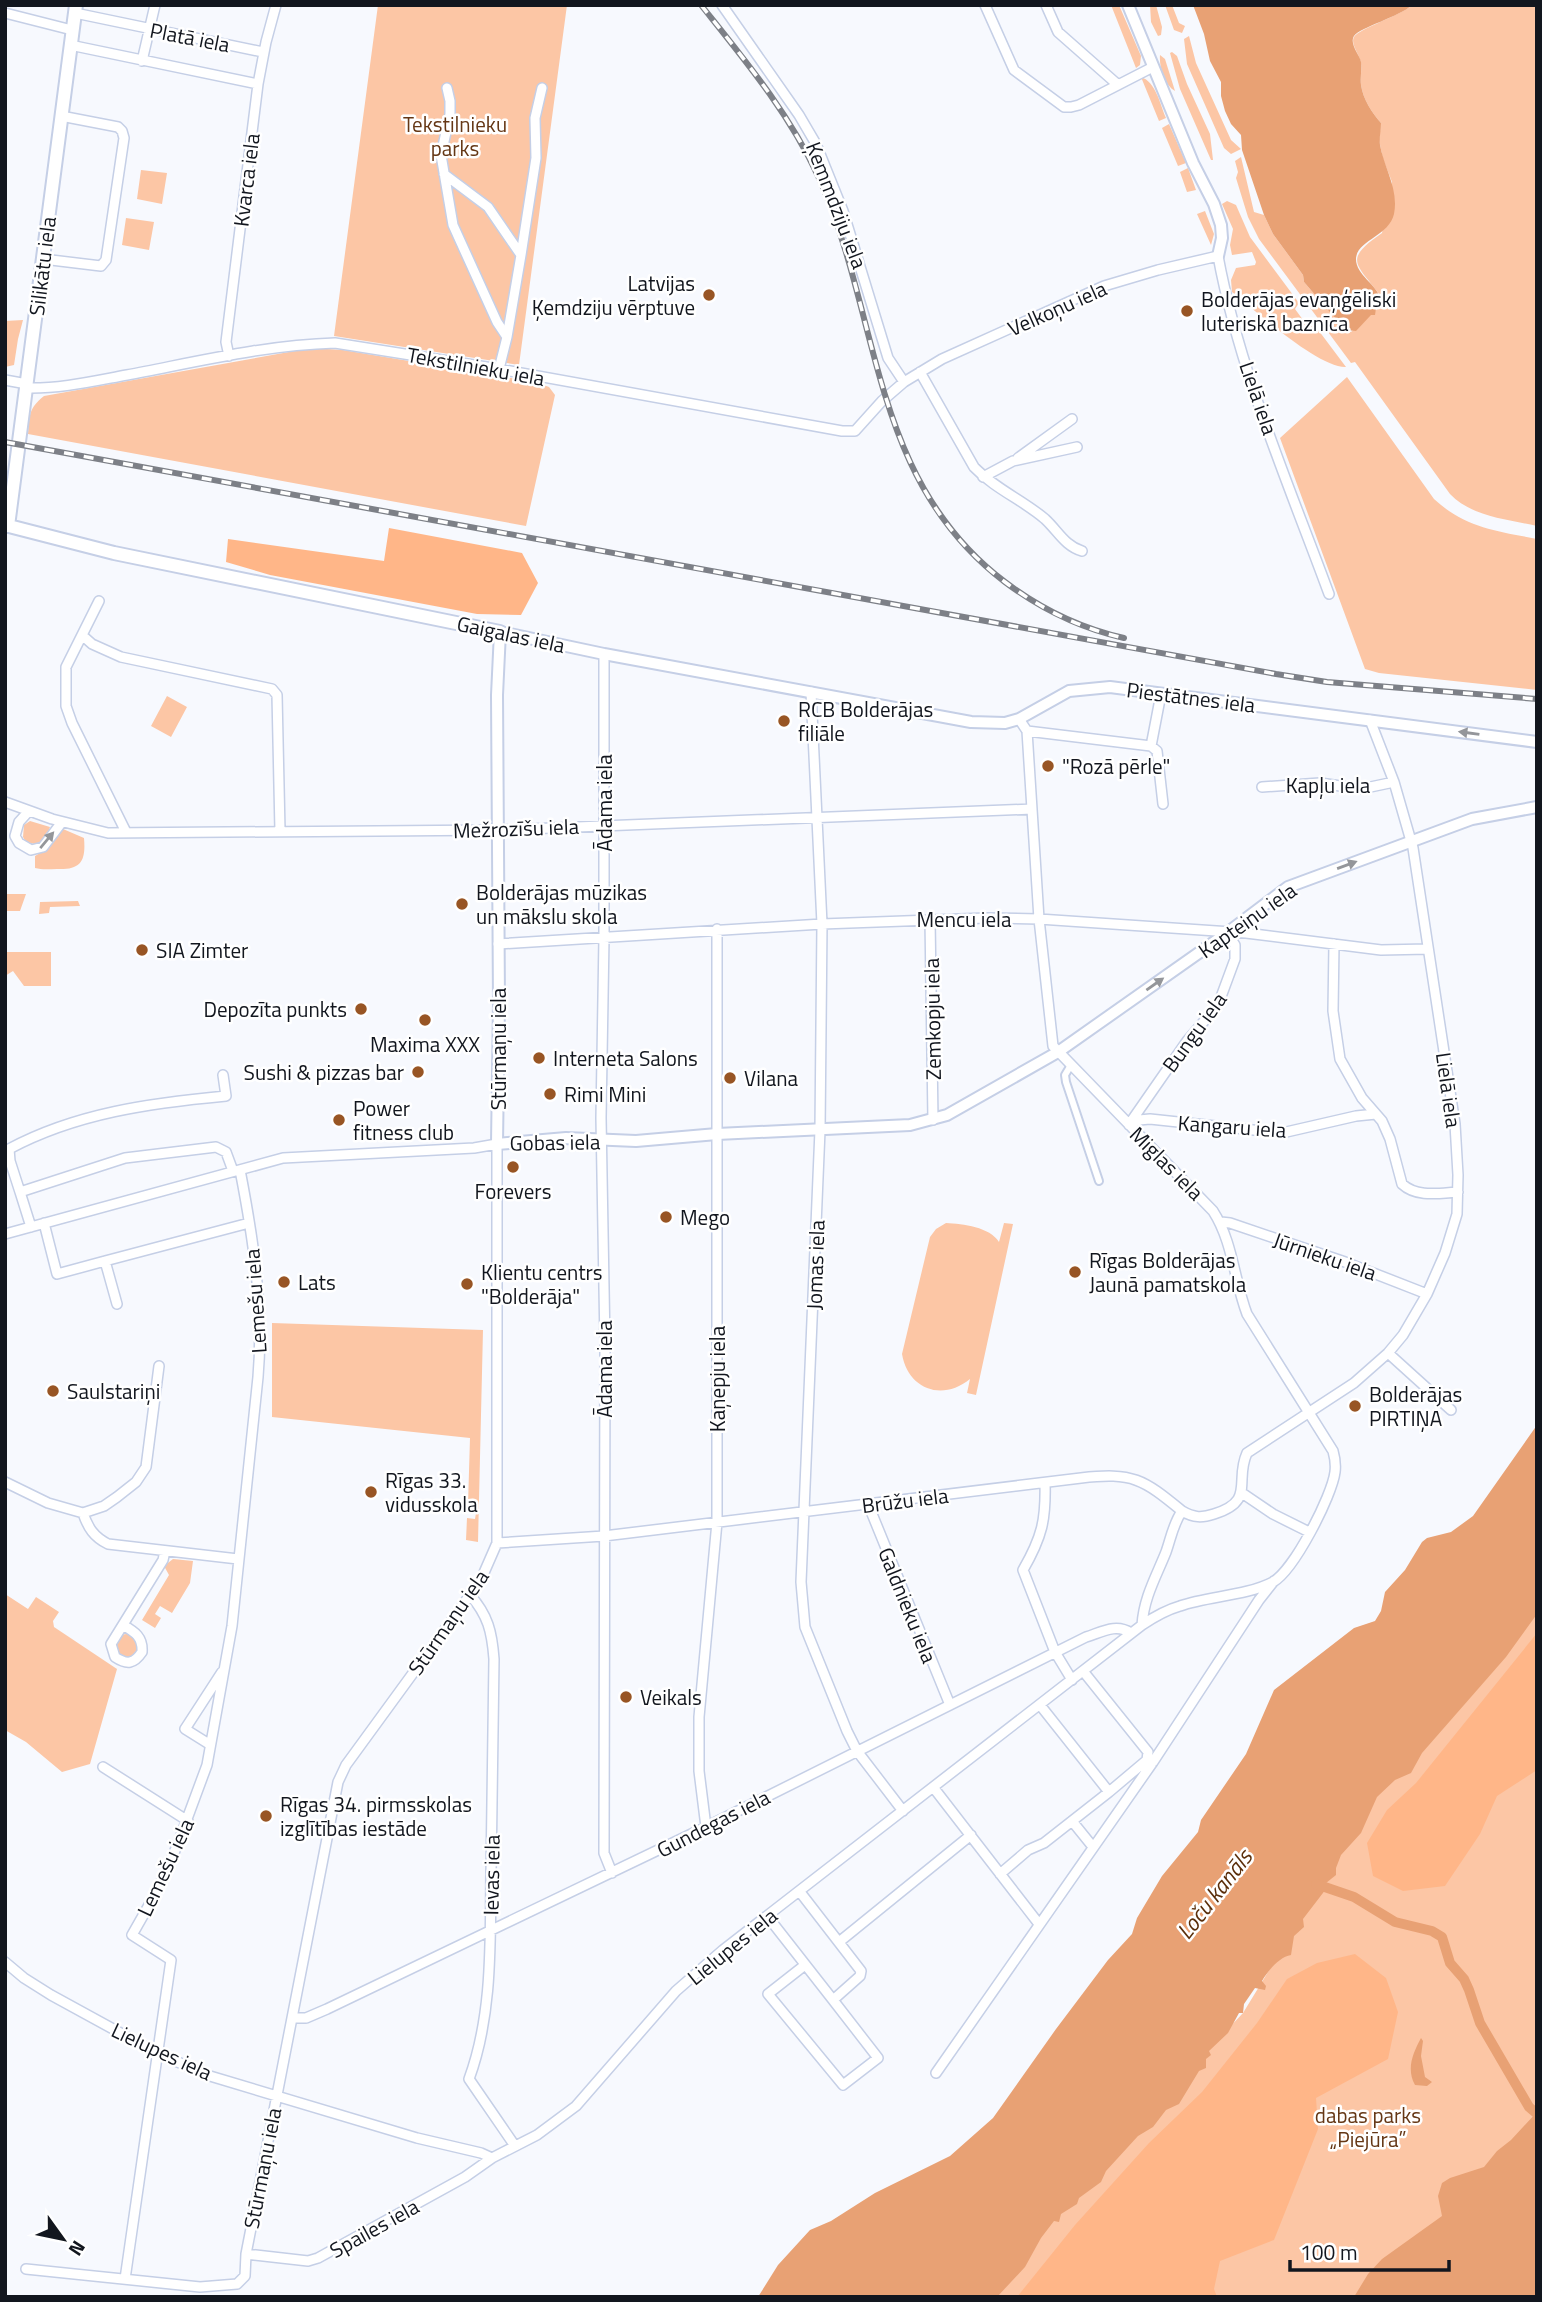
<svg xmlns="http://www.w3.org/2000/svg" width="1542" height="2302" font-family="'Titillium Web',sans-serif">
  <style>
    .green { fill: #fcc6a5 }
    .forest { fill: #ffb688 }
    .water { fill: #e8a174 }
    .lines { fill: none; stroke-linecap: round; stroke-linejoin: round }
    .canal { stroke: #e8a174; stroke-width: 10 }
    .pedestrian-casing { stroke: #c5cfe6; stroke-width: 10 }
    .minor-casing { stroke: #c5cfe6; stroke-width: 12 }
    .tertiary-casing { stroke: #c5cfe6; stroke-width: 14 }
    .secondary-casing { stroke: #c5cfe6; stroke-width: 16 }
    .pedestrian { stroke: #fff; stroke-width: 6 }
    .minor { stroke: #fff; stroke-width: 9 }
    .tertiary { stroke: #fff; stroke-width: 10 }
    .secondary { stroke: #fff; stroke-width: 12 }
    .rail-casing { stroke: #7d8087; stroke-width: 6 }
    .rail { stroke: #fff; stroke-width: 3.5; stroke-dasharray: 10; stroke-linecap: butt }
    .oneway { fill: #94969a }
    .poi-dot { fill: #985524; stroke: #fff; stroke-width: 2.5 }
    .labels { text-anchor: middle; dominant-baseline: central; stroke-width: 5; stroke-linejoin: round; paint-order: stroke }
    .street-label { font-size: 21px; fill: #12161e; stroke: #fff }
    .park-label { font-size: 21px; fill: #653715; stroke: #fff }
    .poi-label { font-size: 21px; fill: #12161e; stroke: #fff; text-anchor: start }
    .water-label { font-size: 23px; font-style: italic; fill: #5b2e0a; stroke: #fff }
  </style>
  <rect width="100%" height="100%" fill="#f7f9fe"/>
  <!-- green -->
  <path class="green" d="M378,5H567L519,365L334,336Z
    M1111,5H1119L1141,56L1140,65L1136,68Z
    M1150,5H1156L1162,27L1161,35L1158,36L1151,22Z
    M1165,5H1172L1179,23L1185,26L1182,33L1174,30Z
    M1412,5H1537V526C1507,519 1472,517 1450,494L1355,362L1351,363L1259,239L1248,217L1236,178L1238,172L1235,161L1241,157L1254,212L1264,215L1273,234L1303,275L1304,282L1345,330L1351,332L1377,309V302L1381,300L1379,294C1356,263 1343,260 1382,233L1392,182L1383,159L1379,140L1381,123C1372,113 1363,99 1361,85C1360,78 1362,70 1361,63C1360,55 1350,44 1354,37C1358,29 1402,15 1412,5Z
    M1189,36L1196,63L1231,140L1241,149L1231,154L1224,148L1187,64L1184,39Z
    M1172,52L1177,56L1187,84L1210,134L1213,160H1211L1180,89L1170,53Z
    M1160,55L1165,59L1175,91C1164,85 1159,67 1160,55Z
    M1141,77C1156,82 1160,104 1166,118L1159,121Z
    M1169,124L1186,163L1178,166L1162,128Z
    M1188,168L1196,190L1187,192L1180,172Z
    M141,170L167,173L162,204L137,199Z
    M1227,201L1236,205L1250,237L1299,303L1295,309L1306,324L1313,323L1346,367C1318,368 1256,311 1232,292L1231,280L1236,268L1255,265L1256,262L1252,252L1232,255L1230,245L1233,229L1222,204Z
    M1205,211L1214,234L1211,245L1197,214Z
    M126,218L154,222L149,250L122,245Z
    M23,320L18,339L14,365L5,367V321Z
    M311,348L343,350L535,382L549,387L555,395L526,526L28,434C30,415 28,409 44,396Z
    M1347,377L1434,499C1465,528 1497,531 1537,539V690L1379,673L1365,669L1280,438Z
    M167,696L187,707L171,737L151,726Z
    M30,821L50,827L46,838L39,845L26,842L23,837L24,825Z
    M63,829L84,838C86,861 81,870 57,869C50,869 42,870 35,868V856L47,849L58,832Z
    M5,894H26L20,911H7Z
    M78,901L80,906L50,907L49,913L39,914L40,902Z
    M5,952H51V986H24L13,971L5,976Z
    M946,1223C963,1224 990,1227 999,1242L1004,1223L1013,1224L976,1395L967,1393L970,1379C942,1402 908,1389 902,1354L930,1237L936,1229Z
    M272,1323L483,1330L478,1542L466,1540L467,1518L475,1519L477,1507L468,1505L470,1438L272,1417Z
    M173,1559L193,1561L190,1583L172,1613L160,1606L155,1614L161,1618L155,1628L142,1620L169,1575L164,1566Z
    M5,1594L28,1609L36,1597L59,1612L53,1621L54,1627L117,1669L90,1764L62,1772L26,1742L5,1730Z
    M1537,1601V2297H982L1010,2260L1243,2013L1389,1774Z
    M115 1646a12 12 0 1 1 24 0a12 12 0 1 1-24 0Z"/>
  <!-- forest -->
  <path class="forest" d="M389,528L522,553L538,583L521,615L477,614L270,575L226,562L228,539L384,561Z
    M1537,1633V1770L1497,1796L1480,1834L1445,1886L1403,1891L1373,1876L1367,1843L1387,1810L1416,1783Z
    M1355,1954L1386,1978L1398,2012L1388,2059L1316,2098L1318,2129L1274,2240L1220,2261L1214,2289L1217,2297H1017L1075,2225L1149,2143L1202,2092L1257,2023L1287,1979L1317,1963Z"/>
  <!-- water -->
  <path class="water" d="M1193,5H1412C1401,16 1359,28 1354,36C1349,44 1360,55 1361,62C1362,70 1360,77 1361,85C1363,99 1372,113 1381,123C1381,131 1379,138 1380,145C1384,168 1399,189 1394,214C1389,236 1358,240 1356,258C1355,275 1377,284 1381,300L1377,302L1375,315H1371L1356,331L1345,330L1304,282L1303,275L1273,234L1264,215L1242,150L1241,135L1231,124L1225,111L1221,96V82L1210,61L1204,34Z
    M1537,1425V1614L1506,1657L1422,1753L1411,1773L1395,1780L1377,1797L1361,1833L1341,1855L1336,1868V1875L1326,1883V1889L1303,1919L1304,1927L1294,1936L1291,1955C1279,1957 1268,1971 1262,1981L1266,1986L1265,1990L1255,1988L1244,2004L1243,2013H1239L1228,2033L1209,2051L1211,2055L1206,2059V2068L1199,2071L1179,2104L1166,2110L1153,2127L1138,2136L1106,2171L1101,2182L1079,2198L1077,2204L1061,2214L1059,2222L1054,2221L1041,2238L1025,2267L997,2297H758L778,2265L810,2230L831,2221L875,2193L950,2156L993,2118L1056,2029L1108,1960L1132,1934L1137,1918L1162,1876L1198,1832L1201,1820L1246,1754L1274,1690L1354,1628L1375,1621L1381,1611L1385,1592L1405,1570L1422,1542L1427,1538L1451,1532L1473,1516Z
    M1421,2038L1423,2041L1421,2056L1425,2077L1432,2082L1427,2086L1415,2085C1406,2069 1413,2053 1421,2038Z
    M1537,2112V2297H1354L1368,2274L1382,2259L1442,2216L1438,2196L1442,2183L1450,2178L1484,2167L1497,2151L1511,2140Z"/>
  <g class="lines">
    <!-- canal -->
    <path class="canal" d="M1316,1884L1354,1897L1395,1922L1432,1931L1442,1937L1450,1963L1464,1979L1469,1990L1480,2023L1529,2107L1536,2113"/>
    <defs>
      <path id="pedestrian" d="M1071,1065L1065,1075L1066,1082L1099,1181"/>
      <path id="minor" d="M722,5L799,115L816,144L843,211L888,358L904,382
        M985,5L1014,70L1064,107H1071L1079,105L1153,67
        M1046,5L1058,32L1117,84
        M5,13L72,30
        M75,13L263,52
        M70,45L258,84
        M142,61L155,5
        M447,88L450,101V114L441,155L453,225L497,322L507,337
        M444,174L488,207L521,255L507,337L499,369
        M521,255L536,158L535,118L542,88
        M43,259L101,266L106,260L124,138L122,131L118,127L61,116
        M229,356L226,342L258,84L266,42L276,5
        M920,372L974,467C995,489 1023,500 1045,519C1058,531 1065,546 1082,551
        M5,380L27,384
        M26,388C60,389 94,381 127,375C196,362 265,345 335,343L499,369L842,431H855L882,401L904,382L942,359L1104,286L1158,270L1218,256C1239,370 1289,485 1329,594
        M1018,458L1072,419
        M983,477L1013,461L1077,447
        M99,601L66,667V706L72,723L126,832
        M83,636L92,644L121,657L272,689L277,695L280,831
        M604,654V937L601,1118L605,1344L604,1853L612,1873
        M811,692L822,924L820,1130L801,1582L805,1627L847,1731L857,1751L903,1811
        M1019,719L1027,731L1151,746L1157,751L1163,804
        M1151,746L1161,694
        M1262,787L1320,783L1361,789L1394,782
        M5,802L52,819L108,833L499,830L1032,809
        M28,812L19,822L15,836L19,843L31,850L43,847L62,822
        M930,919L933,1120
        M498,944L822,924L986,918L1039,919L1246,933L1381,950L1428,949
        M1334,944L1333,1011L1340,1059L1362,1098L1382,1121L1390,1139L1402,1184C1417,1198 1440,1193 1458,1192
        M1130,1123L1187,1041L1218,1005L1235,959V945L1227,933
        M1129,1125L1139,1120L1150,1119L1282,1133L1356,1116L1376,1114
        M20,1192L10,1161L9,1149C76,1113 151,1103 226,1096L223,1075
        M1221,1222L1230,1223L1345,1262L1427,1294
        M44,1223L57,1274L105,1261
        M31,1227L20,1192L125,1158L216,1147L226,1152L233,1171
        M5,1234L283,1158L474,1148L497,1144V1543L483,1575L470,1595L346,1765L338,1782L246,2254L245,2276L237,2284L200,2287L26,2269
        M117,1304L105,1261L249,1223
        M1388,1353L1451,1410
        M5,1482L48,1503L83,1513L104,1506L117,1497L136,1482L146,1467L159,1366
        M1045,1483C1046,1520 1042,1537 1023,1570L1055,1652L1072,1680
        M1242,1493L1273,1514L1309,1532
        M868,1504L950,1705
        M1182,1511C1194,1518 1202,1518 1214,1514C1256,1501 1234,1481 1247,1453L1354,1383L1388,1353L1403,1335L1427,1294L1445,1253L1457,1214L1458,1175L1455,1124L1413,848L1394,782L1370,720
        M83,1513C88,1528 94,1537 108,1544L238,1559
        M497,1543L604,1536L1081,1478C1133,1472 1143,1479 1182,1511C1173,1524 1171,1538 1166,1552C1156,1577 1144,1597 1142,1625
        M470,1595C488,1615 492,1632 494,1659C493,1730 492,1802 491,1873C490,1941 493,2014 469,2079L515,2146
        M123,1625C135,1632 143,1637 142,1652C134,1664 127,1665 115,1657L111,1644L163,1560L165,1551
        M1083,1671L1148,1752L1147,1760
        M1040,1705L1109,1792L1147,1760L1153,1762
        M209,1744L185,1729L222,1672
        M103,1767L188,1821
        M933,1787L1039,1924
        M1072,1821L1093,1847
        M706,1827L699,1771V1717L717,1522V929
        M1000,1874L1028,1850L1044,1843L1109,1792
        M800,1892L861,1971L860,1976L833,2000L878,2058L843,2085L768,1994L805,1965
        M768,1917L833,2000
        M839,1942L971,1835
        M5,1962L24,1978L51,1995L157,2053L210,2076L417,2138L481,2153L492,2158L537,2135L576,2106L676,1991L723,1950L1142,1625C1154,1617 1166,1610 1180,1606C1208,1596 1246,1596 1273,1582C1294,1570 1332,1496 1335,1472C1336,1464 1335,1458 1333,1451L1247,1314C1234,1280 1233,1242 1213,1211L1053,1046L1039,919L1027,731
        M292,2018H306L327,2009L706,1827L1086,1637C1102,1632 1116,1623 1131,1633
        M936,2073L1153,1762L1259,1600L1274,1581
        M246,2254L308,2261L318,2258L465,2177L492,2158
        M125,2279L171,1960L132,1935L157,1891L177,1846L207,1765L232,1626L258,1377C264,1308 253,1237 240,1170"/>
      <path id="tertiary" d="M1128,5L1193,163L1214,204L1221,225L1222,238L1218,256
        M1537,742L1110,687L1069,691L1019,719L1005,723L971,722L604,654L500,632L497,695L499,1002L497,1144L566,1138L636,1141L717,1134L910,1125L947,1115L1058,1052L1227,933L1288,887L1472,819L1537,807"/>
      <path id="secondary" d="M5,525L114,553L500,632
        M8,526L76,5"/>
    </defs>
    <!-- pedestrian casing -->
    <use href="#pedestrian" class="pedestrian-casing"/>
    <!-- minor casing -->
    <use href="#minor" class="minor-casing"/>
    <!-- tertiary casing -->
    <use href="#tertiary" class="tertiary-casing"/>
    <!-- secondary casing -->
    <use href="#secondary" class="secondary-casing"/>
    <!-- pedestrian -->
    <use href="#pedestrian" class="pedestrian"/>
    <!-- minor -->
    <use href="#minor" class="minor"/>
    <!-- tertiary -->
    <use href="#tertiary" class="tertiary"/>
    <!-- secondary -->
    <use href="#secondary" class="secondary"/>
    <defs>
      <path id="rail" d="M701,5C744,59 789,113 818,176C882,317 869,479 1005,582C1041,609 1079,628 1124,638
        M5,442L1276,674L1327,682L1537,699"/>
    </defs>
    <!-- rail casing -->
    <use href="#rail" class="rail-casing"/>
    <!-- rail -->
    <use href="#rail" class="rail"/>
  </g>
  <!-- one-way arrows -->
  <defs><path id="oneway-solid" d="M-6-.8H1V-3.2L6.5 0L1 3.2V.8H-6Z" transform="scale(1.75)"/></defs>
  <g class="oneway">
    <use href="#oneway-solid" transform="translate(1469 733) rotate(-172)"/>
    <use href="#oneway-solid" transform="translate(47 840) rotate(-50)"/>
    <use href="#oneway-solid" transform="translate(1347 865) rotate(-20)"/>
    <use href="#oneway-solid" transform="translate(1155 984) rotate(-35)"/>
  </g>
  <!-- markers -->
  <g class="poi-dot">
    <circle cx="709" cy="295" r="7"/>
    <circle cx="1187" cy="311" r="7"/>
    <circle cx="784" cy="721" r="7"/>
    <circle cx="1048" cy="766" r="7"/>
    <circle cx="462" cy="904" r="7"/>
    <circle cx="142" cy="950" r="7"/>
    <circle cx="361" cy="1009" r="7"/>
    <circle cx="425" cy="1020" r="7"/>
    <circle cx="539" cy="1058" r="7"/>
    <circle cx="418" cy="1072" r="7"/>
    <circle cx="730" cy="1078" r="7"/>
    <circle cx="550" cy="1094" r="7"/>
    <circle cx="339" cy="1120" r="7"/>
    <circle cx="513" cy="1167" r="7"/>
    <circle cx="666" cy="1217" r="7"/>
    <circle cx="1075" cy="1272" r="7"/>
    <circle cx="284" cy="1282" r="7"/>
    <circle cx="467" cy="1284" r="7"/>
    <circle cx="53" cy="1391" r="7"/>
    <circle cx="1355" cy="1406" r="7"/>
    <circle cx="371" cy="1492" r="7"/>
    <circle cx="626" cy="1697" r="7"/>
    <circle cx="266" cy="1816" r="7"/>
  </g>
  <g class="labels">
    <!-- street labels -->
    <g class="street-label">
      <text transform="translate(190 37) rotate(11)">Platā iela</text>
      <text transform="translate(246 180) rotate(-83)">Kvarca iela</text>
      <text transform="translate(837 205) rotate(69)">Ķemmdziju iela</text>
      <text transform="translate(42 266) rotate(-83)">Silikātu iela</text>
      <text transform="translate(1057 308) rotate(-24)">Velkoņu iela</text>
      <text transform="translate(476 366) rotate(10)">Tekstilnieku iela</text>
      <text transform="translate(1259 398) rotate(71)">Lielā iela</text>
      <text transform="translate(511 634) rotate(12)">Gaigalas iela</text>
      <text transform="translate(1191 697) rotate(7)">Piestātnes iela</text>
      <text x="1328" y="785">Kapļu iela</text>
      <text transform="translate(604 803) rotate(-90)">Ādama iela</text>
      <text transform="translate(516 828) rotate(-2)">Mežrozīšu iela</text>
      <text x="964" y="919">Mencu iela</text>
      <text transform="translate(1247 920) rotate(-35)">Kapteiņu iela</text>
      <text transform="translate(932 1019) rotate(-91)">Zemkopju iela</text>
      <text transform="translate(1194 1032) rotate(-54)">Bungu iela</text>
      <text transform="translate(498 1049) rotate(-90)">Stūrmaņu iela</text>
      <text transform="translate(1449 1090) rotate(82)">Lielā iela</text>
      <text transform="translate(1232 1126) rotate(4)">Kangaru iela</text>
      <text transform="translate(555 1142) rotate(-1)">Gobas iela</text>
      <text transform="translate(1167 1163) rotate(45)">Miglas iela</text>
      <text transform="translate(1325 1256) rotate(19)">Jūrnieku iela</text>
      <text transform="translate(815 1265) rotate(-88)">Jomas iela</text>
      <text transform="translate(255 1301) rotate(-94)">Lemešu iela</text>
      <text transform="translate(604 1369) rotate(-90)">Ādama iela</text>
      <text transform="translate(717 1379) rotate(-90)">Kaņepju iela</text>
      <text transform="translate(905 1500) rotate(-7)">Brūžu iela</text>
      <text transform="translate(908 1605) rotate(68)">Galdnieku iela</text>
      <text transform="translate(448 1622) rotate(-55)">Stūrmaņu iela</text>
      <text transform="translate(713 1823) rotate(-27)">Gundegas iela</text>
      <text transform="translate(165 1867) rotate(-65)">Lemešu iela</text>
      <text transform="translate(491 1875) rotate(-89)">Ievas iela</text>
      <text transform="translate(732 1946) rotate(-39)">Lielupes iela</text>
      <text transform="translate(162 2051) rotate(25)">Lielupes iela</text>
      <text transform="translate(262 2168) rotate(-79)">Stūrmaņu iela</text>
      <text transform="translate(374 2228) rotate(-29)">Spailes iela</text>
    </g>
    <!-- park labels -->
    <g class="park-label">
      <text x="455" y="124">Tekstilnieku<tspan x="455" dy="24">parks</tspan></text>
      <text x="1368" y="2115">dabas parks<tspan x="1368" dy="24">„Piejūra”</tspan></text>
    </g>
    <!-- poi labels -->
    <g class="poi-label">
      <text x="695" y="283" text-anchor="end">Latvijas<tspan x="695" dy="24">Ķemdziju vērptuve</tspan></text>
      <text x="1201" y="299">Bolderājas evaņģēliski<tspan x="1201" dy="24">luteriskā baznīca</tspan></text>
      <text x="798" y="709">RCB Bolderājas<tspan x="798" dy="24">filiāle</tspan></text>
      <text x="1062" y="766">"Rozā pērle"</text>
      <text x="476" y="892">Bolderājas mūzikas<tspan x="476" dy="24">un mākslu skola</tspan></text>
      <text x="156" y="950">SIA Zimter</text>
      <text x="347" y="1009" text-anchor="end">Depozīta punkts</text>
      <text x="425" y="1044" text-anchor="middle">Maxima XXX</text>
      <text x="553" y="1058">Interneta Salons</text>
      <text x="404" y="1072" text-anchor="end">Sushi &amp; pizzas bar</text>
      <text x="744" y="1078">Vilana</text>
      <text x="564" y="1094">Rimi Mini</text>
      <text x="353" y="1108">Power<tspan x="353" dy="24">fitness club</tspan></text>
      <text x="513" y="1191" text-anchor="middle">Forevers</text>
      <text x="680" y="1217">Mego</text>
      <text x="1089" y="1260">Rīgas Bolderājas<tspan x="1089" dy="24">Jaunā pamatskola</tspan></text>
      <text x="481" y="1272">Klientu centrs<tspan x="481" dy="24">"Bolderāja"</tspan></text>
      <text x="298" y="1282">Lats</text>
      <text x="67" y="1391">Saulstariņi</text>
      <text x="1369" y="1394">Bolderājas<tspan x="1369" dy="24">PIRTIŅA</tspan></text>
      <text x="385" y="1480">Rīgas 33.<tspan x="385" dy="24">vidusskola</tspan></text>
      <text x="640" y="1697">Veikals</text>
      <text x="280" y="1804">Rīgas 34. pirmsskolas<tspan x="280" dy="24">izglītības iestāde</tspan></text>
    </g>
    <!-- water labels -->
    <g class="water-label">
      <text transform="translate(1214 1894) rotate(-52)">Loču kanāls</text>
    </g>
  </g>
  <!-- border -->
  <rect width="1542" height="2302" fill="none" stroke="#12161e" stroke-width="14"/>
  <!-- north arrow -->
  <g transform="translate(63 2239) rotate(123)" stroke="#ffffff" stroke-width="5" paint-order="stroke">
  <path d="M0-5L12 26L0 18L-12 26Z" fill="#12161e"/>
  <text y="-10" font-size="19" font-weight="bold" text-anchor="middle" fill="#12161e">N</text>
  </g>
  <!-- scale -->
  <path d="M1290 2260v10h159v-10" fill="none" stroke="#12161e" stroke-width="3.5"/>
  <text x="1300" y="2260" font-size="21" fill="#12161e" stroke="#ffffff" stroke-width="5" paint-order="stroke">100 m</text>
</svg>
